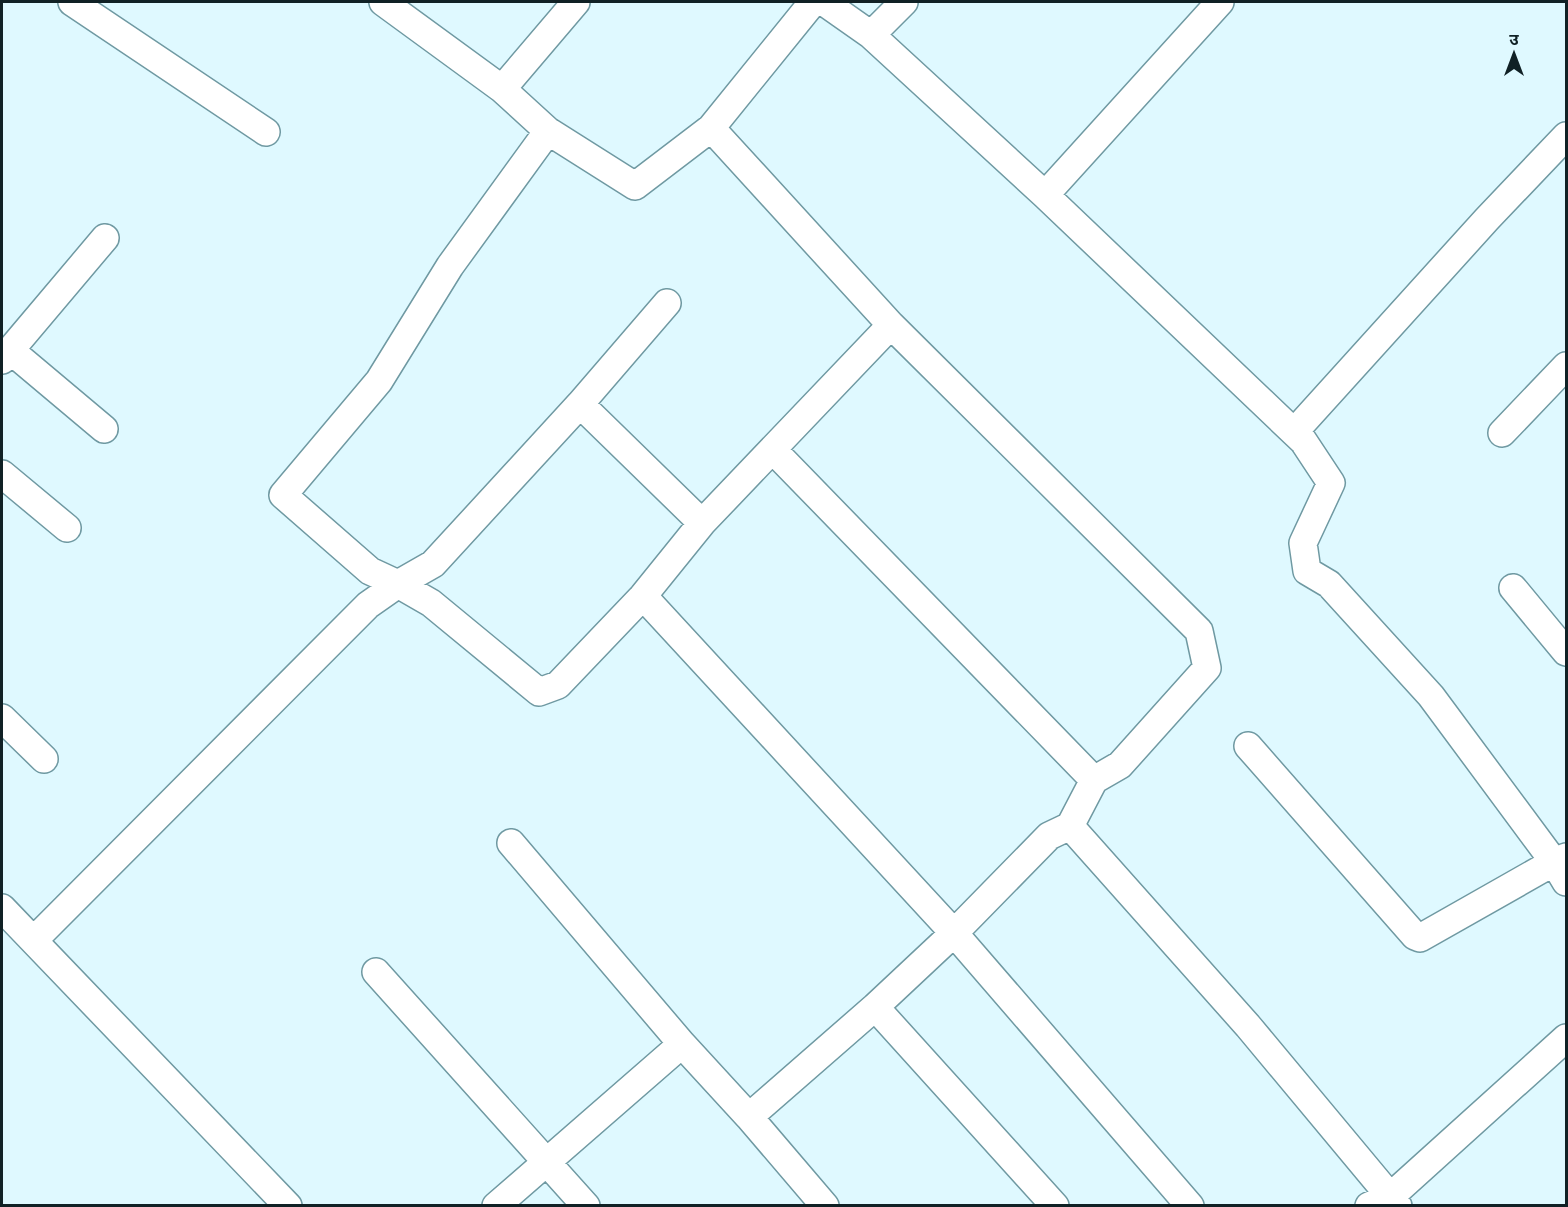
<svg xmlns="http://www.w3.org/2000/svg" width="1568" height="1207" font-family="'Public Sans','Noto Sans Devanagari',sans-serif">
  <style>
    .lines { fill: none; stroke-linecap: round; stroke-linejoin: round }
    .minor-casing { stroke: #6f99a2; stroke-width: 30 }
    .minor { stroke: #fff; stroke-width: 27 }
  </style>
  <rect width="100%" height="100%" fill="#dff9ff"/>
  <g class="lines">
    <defs>
      <path id="minor" d="M72,2L266,132
        M383,2L502,89L548,131L635,186L711,128L813,2
        M824,2L871,35L1045,195L1302,440
        M871,35L904,2
        M502,89L576,2
        M711,128L891,325L1199,631L1207,668L1120,765L1094,780L1070,826L1049,836L954,933L875,1007L749,1117
        M548,131L450,266L379,381L283,495L370,571L398,584L431,603L539,692L558,685L643,596L702,523L891,325
        M1566,136L1487,219L1296,430L1331,483L1303,543L1307,571L1329,584L1431,696L1554,862L1566,882
        M1045,195L1220,2
        M10,350L104,429
        M2,360L105,238
        M580,404L702,523
        M1502,433L1566,366
        M773,450L1094,780
        M2,474L67,528
        M1513,588L1566,652
        M643,596L954,933L1190,1206
        M2,718L44,759
        M1248,746L1415,936L1420,938L1554,862L1566,857
        M1070,826L1248,1026L1398,1206
        M511,843L682,1044L749,1117L825,1206
        M2,908L288,1206
        M34,940L368,605L398,584L433,564L580,404L667,303
        M376,972L586,1206
        M875,1007L1055,1206
        M496,1206L682,1044
        M1369,1206L1390,1197L1566,1038"/>
    </defs>
    <!-- minor casing -->
    <use href="#minor" class="minor-casing"/>
    <!-- minor -->
    <use href="#minor" class="minor"/>
  </g>
  <!-- border -->
  <rect width="1568" height="1207" fill="none" stroke="#102125" stroke-width="6"/>
  <!-- north arrow -->
  <g transform="translate(1514 54)" stroke="#dff9ff" stroke-width="4.5" paint-order="stroke">
  <path d="M0-4.5L10 22L0 15L-10 22Z" fill="#102125"/>
  <text y="-9" font-size="16" font-weight="bold" text-anchor="middle" fill="#102125">उ</text>
  </g>
</svg>
